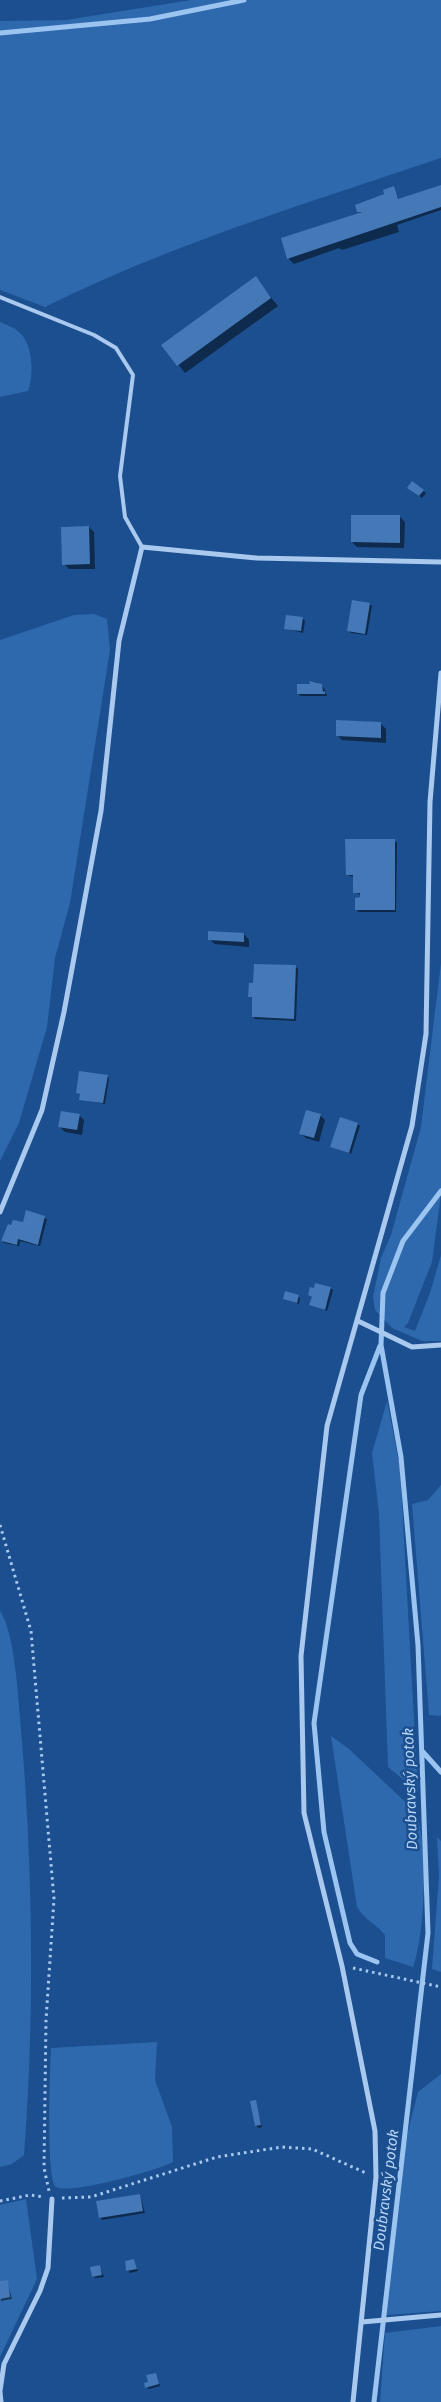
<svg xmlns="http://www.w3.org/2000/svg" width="441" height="2402" font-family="'Fira Sans',sans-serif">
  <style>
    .green { fill: #2e69ad }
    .shadow { fill: #0007 }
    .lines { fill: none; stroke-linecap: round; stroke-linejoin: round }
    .stream { stroke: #9cc4f0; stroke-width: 5 }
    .building { fill: #4478b7 }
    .path { stroke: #a9c9ee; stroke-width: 3; stroke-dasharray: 2.5 4; stroke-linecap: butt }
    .service { stroke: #a9c9ee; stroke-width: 4 }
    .minor { stroke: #a9c9ee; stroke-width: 5 }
    .labels { text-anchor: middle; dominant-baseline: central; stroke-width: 5; stroke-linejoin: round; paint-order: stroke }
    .water-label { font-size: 15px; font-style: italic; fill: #b5d3f5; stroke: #1b4f8f }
  </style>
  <rect width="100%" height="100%" fill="#1b4f8f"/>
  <!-- green -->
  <path class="green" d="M191,0H441V158C308,203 171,244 45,307L0,290V21L66,20Z
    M0,322C7,325 16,328 21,334C33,346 34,376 28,391L0,397Z
    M94,614L107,619L110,650L70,903L55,958L47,1027L19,1123L0,1161V640L74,615Z
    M441,963V1194L432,1262L408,1323L404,1327L415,1331L430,1293L441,1255V1341H422L392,1328L375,1310L373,1297L381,1258L391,1235L421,1127Z
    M387,1401L400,1467L418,1792L388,1767L379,1514L372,1453Z
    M441,1485V1715L440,1716L429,1715L412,1504L428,1500Z
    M0,1611C14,1631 18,1692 20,1718C33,1863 35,2010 24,2155L12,2164L0,2167Z
    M331,1736L349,1749L415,1811C429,1840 425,1936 413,1967L385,1958V1935C376,1924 364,1919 357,1907Z
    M437,1837L441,1841V1972L432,1969L439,1876Z
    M157,2042L155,2080L172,2127L173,2162C159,2170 63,2197 55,2186C46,2174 50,2069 51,2048Z
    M441,2074V2311L387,2315L382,2308L408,2131L418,2092Z
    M26,2199L37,2279L0,2357V2205Z
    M441,2326V2402H380L385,2333Z"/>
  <!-- shadow -->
  <path class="shadow" d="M441,186V210L397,225L399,232L342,250L339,248L294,264L289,259L282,239L360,213L358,211L393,188L399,200Z
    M255,278L278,306L185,373L163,345Z
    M411,490L423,491L426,493L422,498Z
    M400,517L405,522L404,548L357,547L352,542Z
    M89,527L94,532L95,569H69L64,564Z
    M370,604L372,606L367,635L351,633L349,631Z
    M302,618L305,621L303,633L285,628Z
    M317,682L324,688L327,696H301L298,694L311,685V683Z
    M381,724L386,729V743L342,740L337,735Z
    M394,840L397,843L396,912H359L356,910L361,895L355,892L354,877L347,875Z
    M244,934L249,940V947L215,944L209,939Z
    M296,967L298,969L296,1021L255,1019L253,1017L254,999L249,996Z
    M107,1076L109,1078L105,1104L81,1099V1095L77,1092Z
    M79,1115L84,1120L82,1135L65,1132L60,1127Z
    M320,1115L325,1120L319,1142L306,1138L300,1133Z
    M358,1124L360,1126L351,1154L332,1147Z
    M27,1212L47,1219L40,1246L20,1241L19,1246L4,1243L2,1241L24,1224Z
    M330,1288L333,1290L327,1311L311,1305L313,1298L309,1295Z
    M298,1296L300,1298L299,1304L285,1299Z
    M255,2101L262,2127L259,2128L256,2126Z
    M140,2195L145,2213L102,2220L100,2217Z
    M134,2260L138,2271L130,2273L128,2270Z
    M100,2267L104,2277L95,2278L93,2276Z
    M7,2281L12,2299L1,2301L0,2282Z
    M155,2374L160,2386L149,2389L146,2387Z"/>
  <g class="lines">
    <!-- stream -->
    <path class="stream" d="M0,33L150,19L244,0
      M423,1752L441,1772
      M377,1962L357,1954L350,1943L324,1832L314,1723L361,1395L380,1346
      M374,2402L428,1933L418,1645L401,1457L381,1345L383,1293L403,1241L441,1191"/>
  </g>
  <!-- building -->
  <path class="building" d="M441,185V207L287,259L281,238L362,212H357L355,205L384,194L383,190L394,186L398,199Z
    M256,276L271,298L177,366L161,345Z
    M412,481L424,490L419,496L407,488Z
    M351,515H400V543L351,542Z
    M89,526L90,564L62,565L61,527Z
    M352,600L370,603L365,634L347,631Z
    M286,615L303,617L301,631L284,629Z
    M309,681L322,684L323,692L325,691V694H297V684H310Z
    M336,720L381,722V738L336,736Z
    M345,839H395V910H355V898L360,897V893H353V875H346Z
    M208,931L244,933V942L208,940Z
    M254,964L296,965L294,1019L252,1017V997H248L249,983H253Z
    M79,1071L108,1075L103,1103L79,1100L80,1094L76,1093Z
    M306,1110L321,1114L314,1138L299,1134Z
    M61,1111L80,1114L77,1130L58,1127Z
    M340,1117L358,1123L349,1153L330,1147Z
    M26,1210L45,1216L38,1245L18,1239L17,1245L1,1241L8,1224L11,1225L13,1220L23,1222Z
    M315,1283L331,1287L325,1310L309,1305L312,1297L308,1295L310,1287L314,1288Z
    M285,1291L299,1295L297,1303L283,1299Z
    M256,2100L261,2125L255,2126L250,2101Z
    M140,2194L143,2211L99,2218L96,2201Z
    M134,2259L137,2269L126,2271L125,2261Z
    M100,2265L102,2275L92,2277L90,2267Z
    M8,2280L10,2297L0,2299V2281Z
    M156,2373L159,2384L145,2388L144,2383L148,2382L146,2375Z"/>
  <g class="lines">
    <!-- path -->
    <path class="path" d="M0,1525L31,1631L54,1899L46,2020L44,2168L49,2191
      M353,1968L441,1987
      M62,2198L91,2197L217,2157L282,2147L312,2149L366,2173
      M0,2201L30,2195L44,2197"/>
    <!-- service -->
    <path class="service" d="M0,297L94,335L116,348L133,375L120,476L125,517L142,547"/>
    <!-- minor -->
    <path class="minor" d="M0,1212L42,1110L64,1012L101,811L119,641L142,547L257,558L441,562
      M358,1321L412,1347L441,1345
      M362,2322L441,2315
      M0,2391L4,2364L40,2291L48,2268L52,2199
      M0,2392L1,2402
      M353,2402L376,2177L375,2131L342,1966L304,1813L301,1656L327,1426L412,1126L426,1034L430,802L441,673"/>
  </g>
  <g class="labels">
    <!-- water labels -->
    <g class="water-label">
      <text transform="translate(410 1789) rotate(-92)">Doubravský potok</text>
      <text transform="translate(386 2190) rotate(-83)">Doubravský potok</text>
    </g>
  </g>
</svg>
